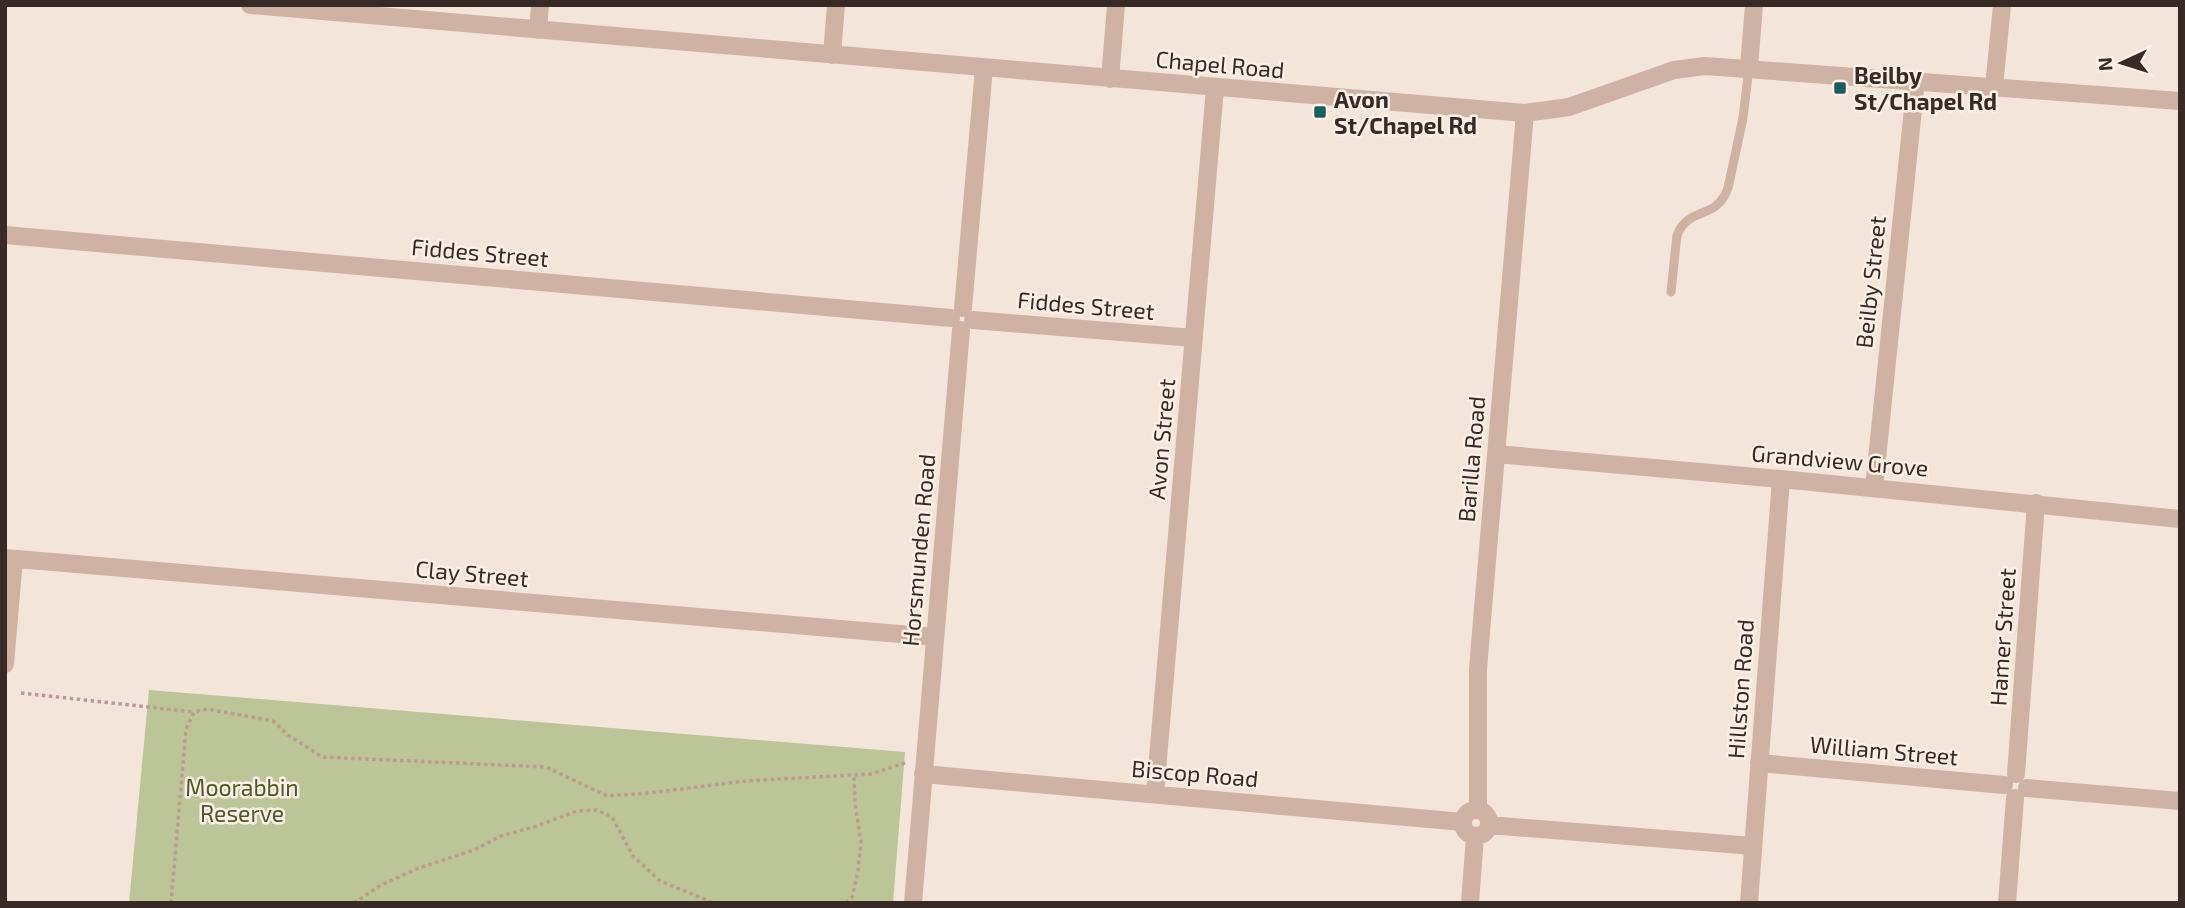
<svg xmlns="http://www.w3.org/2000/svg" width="2185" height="908" font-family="'Exo 2',sans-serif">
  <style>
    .green { fill: #bbc598 }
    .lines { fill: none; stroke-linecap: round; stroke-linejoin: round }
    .path { stroke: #ba9c8e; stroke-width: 3.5; stroke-dasharray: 3.5 3.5; stroke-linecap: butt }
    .service { stroke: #ceb3a4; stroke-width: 9 }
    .minor { stroke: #ceb3a4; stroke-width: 18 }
    .poi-dot { fill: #185e5c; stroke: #fbf0e7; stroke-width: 2.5 }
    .labels { text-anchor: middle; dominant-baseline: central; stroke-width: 5; stroke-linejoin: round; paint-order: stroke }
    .street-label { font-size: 23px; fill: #382a27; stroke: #fbf0e7 }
    .poi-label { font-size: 23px; font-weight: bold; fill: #382a27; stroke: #fbf0e7; text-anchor: start }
    .park-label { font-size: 23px; fill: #4d5928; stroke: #fbf0e7 }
  </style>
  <rect width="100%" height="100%" fill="#f4e5da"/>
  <!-- green -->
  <path class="green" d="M149,690L905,752L893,903H129Z"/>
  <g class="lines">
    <!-- path -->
    <path class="path" d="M21,693L194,712
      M171,903L186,729L194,712L207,709L273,721L288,735L322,757L546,767L607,796L649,793L745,781L871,774L908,762
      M354,903L381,885L419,868L474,850L501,836L534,827L577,811L597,810L612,817L633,856L660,881L714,903
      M846,903L852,897L858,871L861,842L855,803L854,775"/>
    <!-- service -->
    <path class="service" d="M1671,292L1677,235C1690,205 1716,221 1728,188L1743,118L1749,68"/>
    <!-- minor -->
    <path class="minor" d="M250,5L1525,113L1569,107L1674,70L1705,66L2180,101
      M538,30L540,5
      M832,55L836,5
      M1749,68L1754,5
      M1110,79L1116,5
      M1994,87L2002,5
      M5,235L951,318
      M963,308L984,68
      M973,320L1194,338
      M1496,454L1781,479L2180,519
      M1874,488L1916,80
      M5,558L935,637
      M5,664L14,559
      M1759,763L2004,785
      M923,774L1463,822
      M2016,774L2036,503
      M2027,788L2180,801
      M1155,794L1215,88
      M1478,810V670L1481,632L1525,113
      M1463 823a13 13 0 1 1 26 0a13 13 0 1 1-26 0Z
      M1489,825L1753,846
      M913,903L961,330
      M1470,903L1475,836
      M1749,903L1781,479
      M2007,903L2015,798"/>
  </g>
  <!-- markers -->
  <g class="poi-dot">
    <rect x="1833" y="81" width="14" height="14" rx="3.5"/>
    <rect x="1313" y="105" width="14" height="14" rx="3.5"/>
  </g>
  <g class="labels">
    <!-- street labels -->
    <g class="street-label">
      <text transform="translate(1220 64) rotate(5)">Chapel Road</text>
      <text transform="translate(480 252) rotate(5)">Fiddes Street</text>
      <text transform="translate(1870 282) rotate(-84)">Beilby Street</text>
      <text transform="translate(1086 305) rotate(5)">Fiddes Street</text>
      <text transform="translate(1161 439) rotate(-85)">Avon Street</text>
      <text transform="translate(1471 459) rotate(-85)">Barilla Road</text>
      <text transform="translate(1840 460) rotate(5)">Grandview Grove</text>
      <text transform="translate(918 550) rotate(-85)">Horsmunden Road</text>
      <text transform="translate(472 573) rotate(5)">Clay Street</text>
      <text transform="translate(2002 637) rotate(-86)">Hamer Street</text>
      <text transform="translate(1740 689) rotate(-86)">Hillston Road</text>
      <text transform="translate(1884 750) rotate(5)">William Street</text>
      <text transform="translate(1195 773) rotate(5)">Biscop Road</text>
    </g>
    <!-- poi labels -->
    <g class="poi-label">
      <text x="1854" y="75">Beilby<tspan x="1854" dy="26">St/Chapel Rd</tspan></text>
      <text x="1334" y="99">Avon<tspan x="1334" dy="26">St/Chapel Rd</tspan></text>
    </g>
    <!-- park labels -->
    <g class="park-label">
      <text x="242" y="787">Moorabbin<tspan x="242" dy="26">Reserve</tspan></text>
    </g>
  </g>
  <!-- border -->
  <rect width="2185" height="908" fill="none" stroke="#382a27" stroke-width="14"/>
  <!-- north arrow -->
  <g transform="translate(2122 63) rotate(266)" stroke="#fbf0e7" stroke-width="5" paint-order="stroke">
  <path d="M0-5L12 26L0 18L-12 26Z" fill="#382a27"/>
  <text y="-10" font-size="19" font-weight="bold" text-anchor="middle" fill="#382a27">N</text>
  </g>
</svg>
